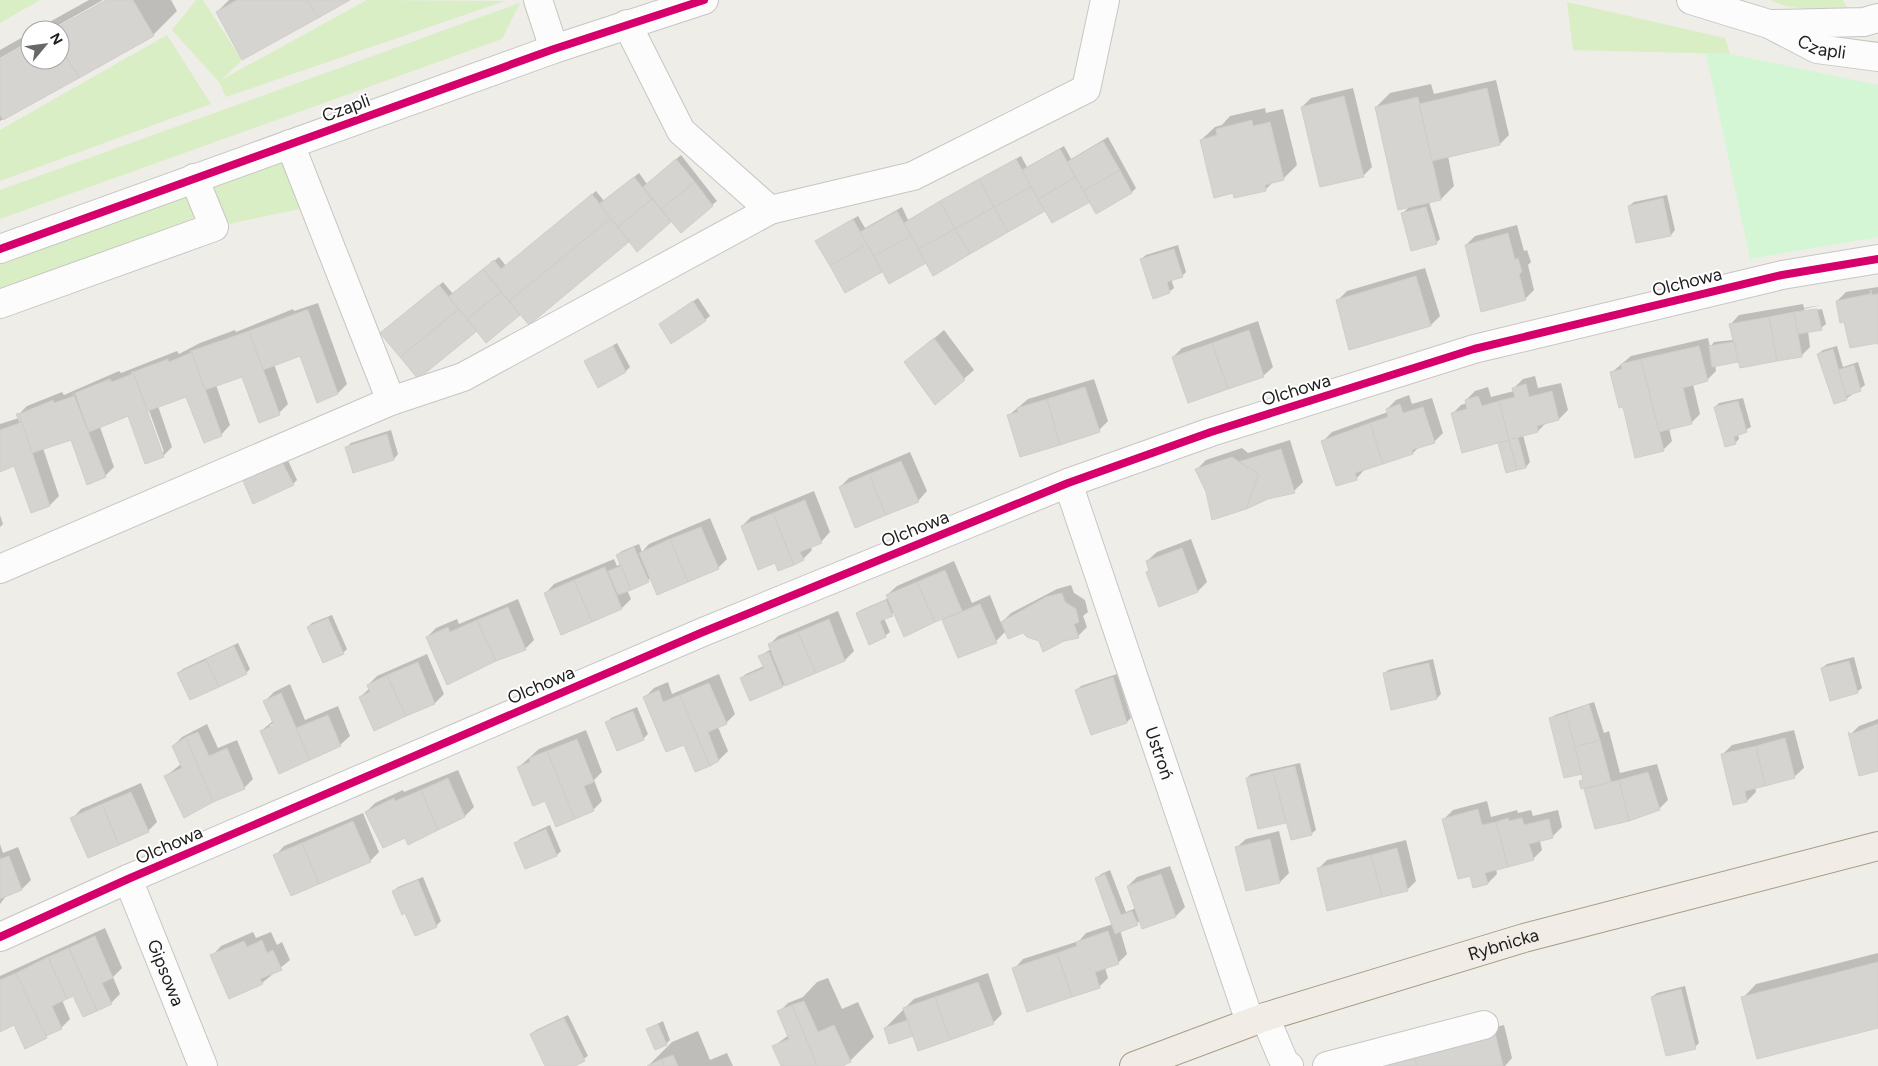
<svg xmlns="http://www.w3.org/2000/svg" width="1878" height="1066" font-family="Figtree,sans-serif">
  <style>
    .grass { fill: #d9eec4 }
    .park { fill: #d4f6d5 }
    .shadow { fill: #0003; fill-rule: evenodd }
    .building { fill: #d6d4d1; stroke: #d1cec9 }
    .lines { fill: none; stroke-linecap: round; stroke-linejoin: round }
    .minor-casing { stroke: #c7c6c4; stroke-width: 30 }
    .major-casing { stroke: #a59c84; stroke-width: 30 }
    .minor { stroke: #fcfcfc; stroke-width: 28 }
    .major { stroke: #f1ece5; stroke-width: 28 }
    .cycleway-casing { stroke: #fff; stroke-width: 11 }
    .cycleway { stroke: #d6006c; stroke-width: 8 }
    .labels { text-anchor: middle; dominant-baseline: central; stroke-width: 4; stroke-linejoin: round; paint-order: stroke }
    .street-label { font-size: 18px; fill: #202020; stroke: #fff }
  </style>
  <rect width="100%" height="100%" fill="#eeede8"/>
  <!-- grass -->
  <path class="grass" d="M0,0H40L0,23Z
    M196,0H203L242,60L221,80L367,0L505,1L226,97L219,82L172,30Z
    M1770,0H1843L1850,15L1785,6Z
    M1567,2L1725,38L1730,54L1573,50Z
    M520,3L502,39L0,219V190Z
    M167,35L211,104L0,181V130Z
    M284,160L314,206L214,227L0,304V247L194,178Z"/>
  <!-- park -->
  <path class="park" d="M1706,53L1730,54L1878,85V237L1750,259Z"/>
  <!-- shadow -->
  <path class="shadow" d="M89,0H103L50,30H35Z
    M109,0H171L177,11L153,35L0,121V61L30,44V60H60V30H55Z
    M229,0H348L217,12Z
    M30,33V41L0,58V50Z
    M1496,80L1509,135L1500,144L1448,156L1454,186L1441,199L1429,202L1440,239L1436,243L1402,214L1410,206L1376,107L1390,93L1431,84L1434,94Z
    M1353,88L1372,167L1363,176L1302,107L1311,98Z
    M1265,108L1266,113L1283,109L1297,165L1283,179L1274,181L1265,190L1234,191L1201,140L1215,127L1222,125L1230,116Z
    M1108,137L1136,188L1132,192L1097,212L1090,201L1046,210L933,274L926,261L883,270L845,291L817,241L858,216L865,228L902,207L908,220L1021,156L1027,167L1064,146L1071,159Z
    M681,155L717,201L681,231L672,220L637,250L630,239L520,313L487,341L477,329H386L443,282L453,294L499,257L506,266L596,191L604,201L639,173L647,184Z
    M1667,195L1675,230L1671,235L1629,206L1634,202Z
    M1517,225L1524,251L1527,250L1531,262L1528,265L1534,290L1525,299L1466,245L1475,236Z
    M1178,245L1186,272L1182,276L1171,279L1174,288L1169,292L1141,259L1146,255Z
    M1425,268L1440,316L1431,325L1350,349L1338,300L1347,291Z
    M1878,287V341L1845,321L1837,301L1846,292Z
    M698,298L710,316L705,320L660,324Z
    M318,303L347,384L338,393L318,401L300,354L274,364L288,404L279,413L243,375L216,385L230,425L221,435L186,395L158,406L172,447L163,456L129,415L100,427L114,467L105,476L72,439L43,448L59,496L50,505L15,465L0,471V424L19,418L18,415L27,406L62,392L64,395L119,371L121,373L177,351L179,354L200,343L235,330L236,332L293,309L294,311ZM147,405L164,452H161L144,406Z
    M1803,304L1804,308L1821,305L1804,309V312L1822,309L1826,324L1821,328L1808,331L1810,347L1801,356L1740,360L1715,365L1716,371L1707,380L1693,384L1700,414L1691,423L1669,428L1672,441L1663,450L1624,406L1611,373L1631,356L1708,338L1710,347L1714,342L1733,340L1730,325L1739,315Z
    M1258,321L1273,367L1263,376L1173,357L1182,348Z
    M944,330L974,370L936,403L906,362Z
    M617,343L630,367L626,371L586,362Z
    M1837,346L1843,367L1858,362L1865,385L1846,399L1818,354L1823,350Z
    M1535,376L1538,388L1561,383L1568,410L1559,419L1547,422L1538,431L1523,435L1530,462L1526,467L1499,442L1452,414L1461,405L1467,403L1466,400L1475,391L1488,387L1491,397L1514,391V388L1523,379Z
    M1094,379L1108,421L1099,430L1008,416L1028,399Z
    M1409,395L1412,404L1432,398L1443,433L1434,442L1420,446L1413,453L1365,469L1356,479L1323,441L1332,432L1388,412L1387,409L1396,400Z
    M1743,398L1751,427L1738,434L1739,439L1735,443L1715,407L1719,403Z
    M391,430L398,454L394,459L354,471L347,447L351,443Z
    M1290,440L1303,482L1294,491L1207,492L1197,469L1206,460L1242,448L1248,453Z
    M910,452L927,491L918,501L840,487L849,478Z
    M285,454L297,480L293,484L254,502Z
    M814,491L830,532L821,542L810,546L812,550L803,559L776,562L742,526L751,517Z
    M0,515L3,524L0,527Z
    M710,518L727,559L718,568L651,578L627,590L631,599L622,608L562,633L545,594L554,584L614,559L617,566L621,564L617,555L622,551L639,544L642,552L649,544Z
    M1191,539L1207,582L1198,591L1148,572L1150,570L1147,561L1157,552Z
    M954,561L972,603L990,595L1001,623L1011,613L1057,589L1071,585L1074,593L1085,600L1088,612L1083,616L1087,627L1078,636L1040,640L1024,632L1006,631L996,641L958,657L943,618L895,612L884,618L890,632L885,636L857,614L861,610L889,598L887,595L897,586Z
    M518,599L534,640L525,649L472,670L448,684L427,637L436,628L457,619L459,624Z
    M838,611L854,651L845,660L782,686L741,678L746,674L764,666L760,656L771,649L769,645L778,636Z
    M332,615L347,649L343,653L308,627L312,623Z
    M238,643L250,669L246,673L190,699L178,673L183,669Z
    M427,654L444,694L435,703L375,729L360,697L370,688L368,685L377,676Z
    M1854,657L1862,688L1857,692L1822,668L1827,664Z
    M1433,659L1441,694L1437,698L1392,709L1384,674L1388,670Z
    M719,674L735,714L726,723L718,727L728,751L719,760L696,770L684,744L645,697L654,688L668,682L672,694Z
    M1117,674L1131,718L1127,722L1077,690L1081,686Z
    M290,684L305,720L338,706L350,736L340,745L261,731L273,721L265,701L274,692ZM279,721L280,723L270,728V725Z
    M1594,702L1604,733L1609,731L1620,773L1657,764L1668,800L1659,809L1596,827L1585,787L1581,781L1584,778L1551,719L1555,715Z
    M637,707L648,734L643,739L607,723L611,718Z
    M1878,719V770L1850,735L1859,726Z
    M207,724L218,748L237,740L253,779L244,788L166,776L181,764L173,746L182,737Z
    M586,730L602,772L594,780L602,801L593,810L546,799L519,767L539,749Z
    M1794,730L1804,768L1794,777L1755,787L1756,792L1747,801L1723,754L1732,745Z
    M1300,763L1316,830L1311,834L1287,821L1259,827L1247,778L1251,774Z
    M458,770L474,807L465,816L409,843L406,836L366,812L375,803L403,790L404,792Z
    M141,783L157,822L148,831L72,819L81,809Z
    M1487,801L1491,817L1517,810L1518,813L1531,810L1533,816L1558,810L1562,827L1552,837L1540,841L1542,850L1533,859L1496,869L1497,874L1488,883L1474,886L1470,874L1444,819L1453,810Z
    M363,813L379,852L370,861L275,856L284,846Z
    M550,825L561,851L557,855L526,867L516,843L520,839Z
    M1279,831L1289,873L1280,882L1246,890L1236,848L1246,839Z
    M1406,840L1416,881L1407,890L1318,869L1327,860Z
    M0,844L3,853L18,847L31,880L22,889L7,895L0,904Z
    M1170,866L1185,907L1176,916L1140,921L1120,930L1127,954L1118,963L1105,968L1108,978L1099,987L1014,969L1023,959L1079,941L1086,933L1113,924L1097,878L1101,874L1110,870L1126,912L1136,908L1128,886L1137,877Z
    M423,877L441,921L436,926L406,912L394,891L398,887Z
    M105,928L122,968L113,977L120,994L111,1003L73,995L62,1000L70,1019L61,1028L25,1047L14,1024L0,1030V976Z
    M253,932L256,938L271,932L277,945L282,942L290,960L262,983L212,956L221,946Z
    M1878,953V1027L1743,998L1756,984Z
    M988,973L1002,1014L993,1023L914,1034L885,1028L914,999Z
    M828,978L842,1009L858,1002L874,1037L850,1061L839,1066H782L774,1046L789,1035L779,1012L788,1003L803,997L817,982Z
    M1685,986L1699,1043L1695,1047L1652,997L1657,993Z
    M568,1015L588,1056L572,1066H546L531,1034L536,1030Z
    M663,1021L670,1040L666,1044L647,1029Z
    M1504,1025L1512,1058L1505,1066H1338Z
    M698,1031L710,1060L727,1053L733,1066H648L672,1042Z"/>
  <!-- building -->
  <path class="building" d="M106,0H133L154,36L79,78L60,46V30H52Z
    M237,0H307L318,18L242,60L216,12Z
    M307,0H350L318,18Z
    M30,42V60H60V46L79,78L3,120L0,115V59Z
    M1487,88L1500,145L1432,161L1419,104Z
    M1344,96L1364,177L1320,187L1301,107Z
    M1418,97L1441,200L1398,210L1375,107Z
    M1252,120L1253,126L1270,122L1284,180L1265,185L1266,191L1234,198L1233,193L1214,198L1200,140L1217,135L1216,129Z
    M1103,141L1120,170L1083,191L1067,162Z
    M1060,149L1076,177L1038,199L1022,170Z
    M676,159L695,182L661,209L643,187Z
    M1016,159L1031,187L994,207L979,179Z
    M1120,170L1132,193L1096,214L1083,191Z
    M634,177L652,199L618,227L599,204Z
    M1076,177L1090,202L1052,223L1038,199Z
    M979,179L994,207L955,229L940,201Z
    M695,182L713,206L681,233L661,209Z
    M1031,187L1045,211L1008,232L994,207Z
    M592,194L611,218L509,301L483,269L494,260L501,269Z
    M1663,198L1671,236L1636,243L1628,206Z
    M652,199L671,222L637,252L618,227Z
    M940,201L955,229L918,249L904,223Z
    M994,207L1008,232L970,254L955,229Z
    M1426,207L1437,244L1411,251L1401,213Z
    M897,211L911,236L874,256L860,232Z
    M611,218L630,241L529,325L509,301Z
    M853,219L867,244L830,266L815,241Z
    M955,229L970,254L933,276L918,249Z
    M1508,233L1515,260L1518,258L1522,272L1519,274L1526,300L1481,312L1465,245Z
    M911,236L926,263L889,284L874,256Z
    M867,244L882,272L845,293L830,266Z
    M1174,249L1183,277L1167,282L1170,293L1153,299L1140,259Z
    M483,269L501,292L467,319L448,297Z
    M1416,276L1431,326L1349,350L1336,300Z
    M439,285L459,309L400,357L380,333Z
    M1871,290L1872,295L1878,294V345V343L1850,348L1844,322L1840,323L1836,301L1870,294Z
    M501,292L520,315L486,343L467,319Z
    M693,301L706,321L671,344L659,324Z
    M459,309L477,331L418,379L400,357Z
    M1817,309L1822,330L1798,334L1794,312Z
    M306,310H308L338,394L317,403L300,356L263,370L249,331Z
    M1794,312L1802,357L1777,361L1769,317Z
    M1769,317L1777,361L1740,368L1729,324Z
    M1249,330L1264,377L1228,389L1212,343Z
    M249,331L280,415L259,423L242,377L205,390L191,351Z
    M934,338L965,380L935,405L904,362Z
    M1732,342L1735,343L1738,362L1712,367L1709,346Z
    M1212,343L1228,389L1188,403L1172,357Z
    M613,346L626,372L598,388L584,361Z
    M1699,346L1708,381L1683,388L1692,424L1659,432L1641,359Z
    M1833,349L1847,400L1834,404L1817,354Z
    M191,350L222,436L204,443L186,397L148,411L133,372L168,359L169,362L190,353Z
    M1641,359L1664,451L1635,458L1623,407L1619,408L1610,372L1622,369L1621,364Z
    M1854,365L1861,391L1846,396L1838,370Z
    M131,372H133L164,457L145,464L128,416L89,432L75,393L110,379L112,382L132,374Z
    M1526,384L1529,397L1552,391L1559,420L1537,426L1538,432L1509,440L1499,401L1515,397L1512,388Z
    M1085,387L1100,432L1060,445L1047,399Z
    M73,393L106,477L87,485L71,440L32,453L19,414L53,400L54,403L74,396Z
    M1478,396L1482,406L1499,401L1509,440L1462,453L1451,413L1467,409L1465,400Z
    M1047,399L1060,445L1020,457L1007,415L1018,412L1017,408Z
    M1738,401L1747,432L1734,437L1736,444L1725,447L1714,407Z
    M1400,404L1403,413L1423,407L1435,443L1412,450L1413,454L1383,464L1370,423L1388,417L1386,409Z
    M19,413L50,506L31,513L14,466L0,472V430L20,423L16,414Z
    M1370,423L1383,464L1355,473L1357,480L1336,486L1321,441Z
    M387,434L394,460L353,473L345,447Z
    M1518,438L1526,468L1517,470L1509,440Z
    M1509,440L1517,470L1506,473L1498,443Z
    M1281,449L1295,493L1268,499L1246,509L1259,474L1238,462Z
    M1232,457L1259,474L1246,509L1212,520L1206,492L1195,469Z
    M280,458L294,485L253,504L241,476Z
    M901,461L919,502L886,515L869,474Z
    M869,474L886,515L855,528L839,487Z
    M805,500L822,543L800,552L804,560L794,565L773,513Z
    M773,513L794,565L778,571L775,563L758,570L741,526Z
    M701,527L719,569L688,582L670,539Z
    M670,539L688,582L657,595L639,553Z
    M634,547L649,582L631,590L616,555Z
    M1182,548L1198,592L1159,607L1146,572L1149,571L1146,561Z
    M621,566L631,590L618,595L608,571Z
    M605,567L622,609L592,622L574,580Z
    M945,570L962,611L935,622L917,582Z
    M574,580L592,622L561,635L544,593Z
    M917,582L935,622L904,637L886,595Z
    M1062,593L1065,602L1076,609L1079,622L1074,624L1079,638L1064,641L1043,652L1039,641L1027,637L1023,633L1008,639L1001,622L1046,597Z
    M886,600L893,616L880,621L886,637L869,645L856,613Z
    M980,604L997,643L958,658L942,620Z
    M508,607L526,650L496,661L477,620Z
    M328,618L344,654L323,663L307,627Z
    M829,619L845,661L816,673L798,632Z
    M477,620L496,661L447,685L426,637L448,627L450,632Z
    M798,632L816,673L785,686L768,644Z
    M234,646L247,674L219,687L206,659Z
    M769,652L783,687L750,701L740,678L764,668L758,656Z
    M206,660L219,687L190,700L177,673Z
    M1849,661L1858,693L1830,701L1821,668Z
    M418,662L435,704L406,716L387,675Z
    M1429,663L1437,699L1391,710L1383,673Z
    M387,675L406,716L374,731L359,697L370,692L367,685Z
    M1113,677L1127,723L1091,735L1075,690Z
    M709,683L727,724L708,732L719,761L710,766L680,695Z
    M659,690L663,702L680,695L710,766L695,772L684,745L666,752L643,697Z
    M281,693L310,760L279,774L260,731L274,725L263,701Z
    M1589,704L1600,740L1575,747L1566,713Z
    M633,711L644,740L617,751L605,722Z
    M1566,713L1582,774L1564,778L1549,718Z
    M328,715L341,746L310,760L296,728Z
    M1878,724V771L1859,776L1848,732L1851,734Z
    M198,732L209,756L227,748L245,789L213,802L186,737Z
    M186,737L213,802L184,818L164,776L182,768L172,746Z
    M1785,738L1795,778L1765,786L1756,746Z
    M577,739L594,782L584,786L594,811L575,819L547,751Z
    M1600,740L1611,782L1581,789L1579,781L1583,780L1575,747Z
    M1756,746L1765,786L1745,791L1747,802L1733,805L1721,754Z
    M547,751L575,819L556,827L545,801L533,806L517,767L530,762L529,758Z
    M1295,766L1312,835L1291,840L1273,771Z
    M1273,771L1286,823L1258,829L1246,778Z
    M1648,772L1660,810L1629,821L1619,780Z
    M448,778L465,817L438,830L421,790Z
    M1619,780L1629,821L1595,829L1584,789Z
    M421,790L438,830L408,845L405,838L383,848L365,812L394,798L395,801Z
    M131,792L149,832L119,845L102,804Z
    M102,804L119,845L88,858L70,818Z
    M1478,809L1482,825L1496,822L1508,867L1485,873L1488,884L1473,888L1470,876L1458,879L1442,819Z
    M1508,818L1509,821L1522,818L1524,825L1549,819L1553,838L1529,844L1534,860L1508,867L1496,822Z
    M353,821L371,862L319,884L302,843Z
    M546,829L557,856L525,869L514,843Z
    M1270,839L1280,883L1246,891L1235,847Z
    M302,843L319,884L291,896L273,855Z
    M1397,848L1408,891L1382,897L1371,855Z
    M1371,855L1382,897L1327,911L1317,868Z
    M9,856L22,890L0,899V859Z
    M1105,874L1121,915L1132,911L1138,925L1115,934L1095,878Z
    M1161,874L1176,917L1142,929L1127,886Z
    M418,880L437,927L415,936L405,913L402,915L392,891Z
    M1108,931L1119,964L1095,972L1100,988L1072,997L1057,953L1077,946L1076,942Z
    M95,936L113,978L102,983L112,1004L97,1011L69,948Z
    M262,940L267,953L273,950L282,970L260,979L263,984L229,999L210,955L244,941L247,947Z
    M69,948L97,1011L83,1017L73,996L67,999L48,957Z
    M1057,953L1072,997L1027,1012L1012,968Z
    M48,957L67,999L52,1006L62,1029L46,1036L16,973Z
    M1878,962V1028L1757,1059L1741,997Z
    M16,973L47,1038L25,1049L14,1025L0,1032V980Z
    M978,982L994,1024L950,1040L935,997Z
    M1681,989L1696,1049L1666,1056L1651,997Z
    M935,997L950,1040L918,1051L903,1008Z
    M804,1001L818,1032L834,1025L851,1062L842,1066H817L792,1005Z
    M792,1005L812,1053L817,1066H781L772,1046L789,1039L777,1011Z
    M564,1018L585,1061L575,1066H545L530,1034Z
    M908,1020L913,1036L889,1044L884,1028Z
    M658,1024L667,1045L655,1050L646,1029Z
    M1495,1033L1503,1066H1417L1414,1052Z
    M1414,1052L1417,1066H1358Z
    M673,1055L678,1066H664L662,1059Z
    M662,1059L664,1066H647Z"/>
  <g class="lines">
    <defs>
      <g id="minor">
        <path d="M538,0L554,49"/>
        <path id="s1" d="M1691,0L1769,24L1817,49L1878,57"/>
        <path d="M627,24L681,131L770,210"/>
        <path d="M1773,24L1864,22L1878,18"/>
        <path d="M290,144L391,401"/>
        <path d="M0,249L554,49L704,0"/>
        <path d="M0,304L214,227L194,178"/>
        <path id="s2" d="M1068,483L1250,1022"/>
        <path d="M0,569L391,401L463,377L770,210L913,176L1086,89L1105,0"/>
        <path id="s3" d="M128,879L203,1066"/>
        <path d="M0,937L128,879L703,632L1068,483L1211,432L1474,349L1782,275L1878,259"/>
        <path d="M1265,1017L1284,1062L1289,1066"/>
        <path d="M1327,1066L1484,1025"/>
      </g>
      <g id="major">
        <path id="s4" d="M1134,1066L1265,1017L1524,938L1878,846"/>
      </g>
    </defs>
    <!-- minor casing -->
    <use href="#minor" class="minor-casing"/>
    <!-- major casing -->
    <use href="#major" class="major-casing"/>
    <!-- minor -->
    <use href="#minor" class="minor"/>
    <!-- major -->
    <use href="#major" class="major"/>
    <defs>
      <path id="cycleway" d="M0,249L554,49L704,0
        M0,937L128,879L703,632L1068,483L1211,432L1474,349L1782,275L1878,259"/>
    </defs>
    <!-- cycleway casing -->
    <use href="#cycleway" class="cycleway-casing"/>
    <!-- cycleway -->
    <use href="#cycleway" class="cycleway"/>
  </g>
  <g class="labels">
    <!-- street labels -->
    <g class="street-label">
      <text stroke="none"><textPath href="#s1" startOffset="140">Czapli</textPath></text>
      <text transform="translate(346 108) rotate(-20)">Czapli</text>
      <text transform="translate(1687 282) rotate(-14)">Olchowa</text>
      <text transform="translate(1296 390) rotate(-17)">Olchowa</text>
      <text transform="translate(915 529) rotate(-22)">Olchowa</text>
      <text transform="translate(541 685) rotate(-23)">Olchowa</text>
      <text stroke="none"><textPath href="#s2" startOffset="285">Ustroń</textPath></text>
      <text transform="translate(169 845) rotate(-23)">Olchowa</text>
      <text stroke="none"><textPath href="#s4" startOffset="389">Rybnicka</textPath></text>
      <text stroke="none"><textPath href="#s3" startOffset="101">Gipsowa</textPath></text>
    </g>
  </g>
  <!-- north arrow -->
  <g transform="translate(45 45) rotate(61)"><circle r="24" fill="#ffffff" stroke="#a6a6a6"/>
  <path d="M0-4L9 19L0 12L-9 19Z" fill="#686866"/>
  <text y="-8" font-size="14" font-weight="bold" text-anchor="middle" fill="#202020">N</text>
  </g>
</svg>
